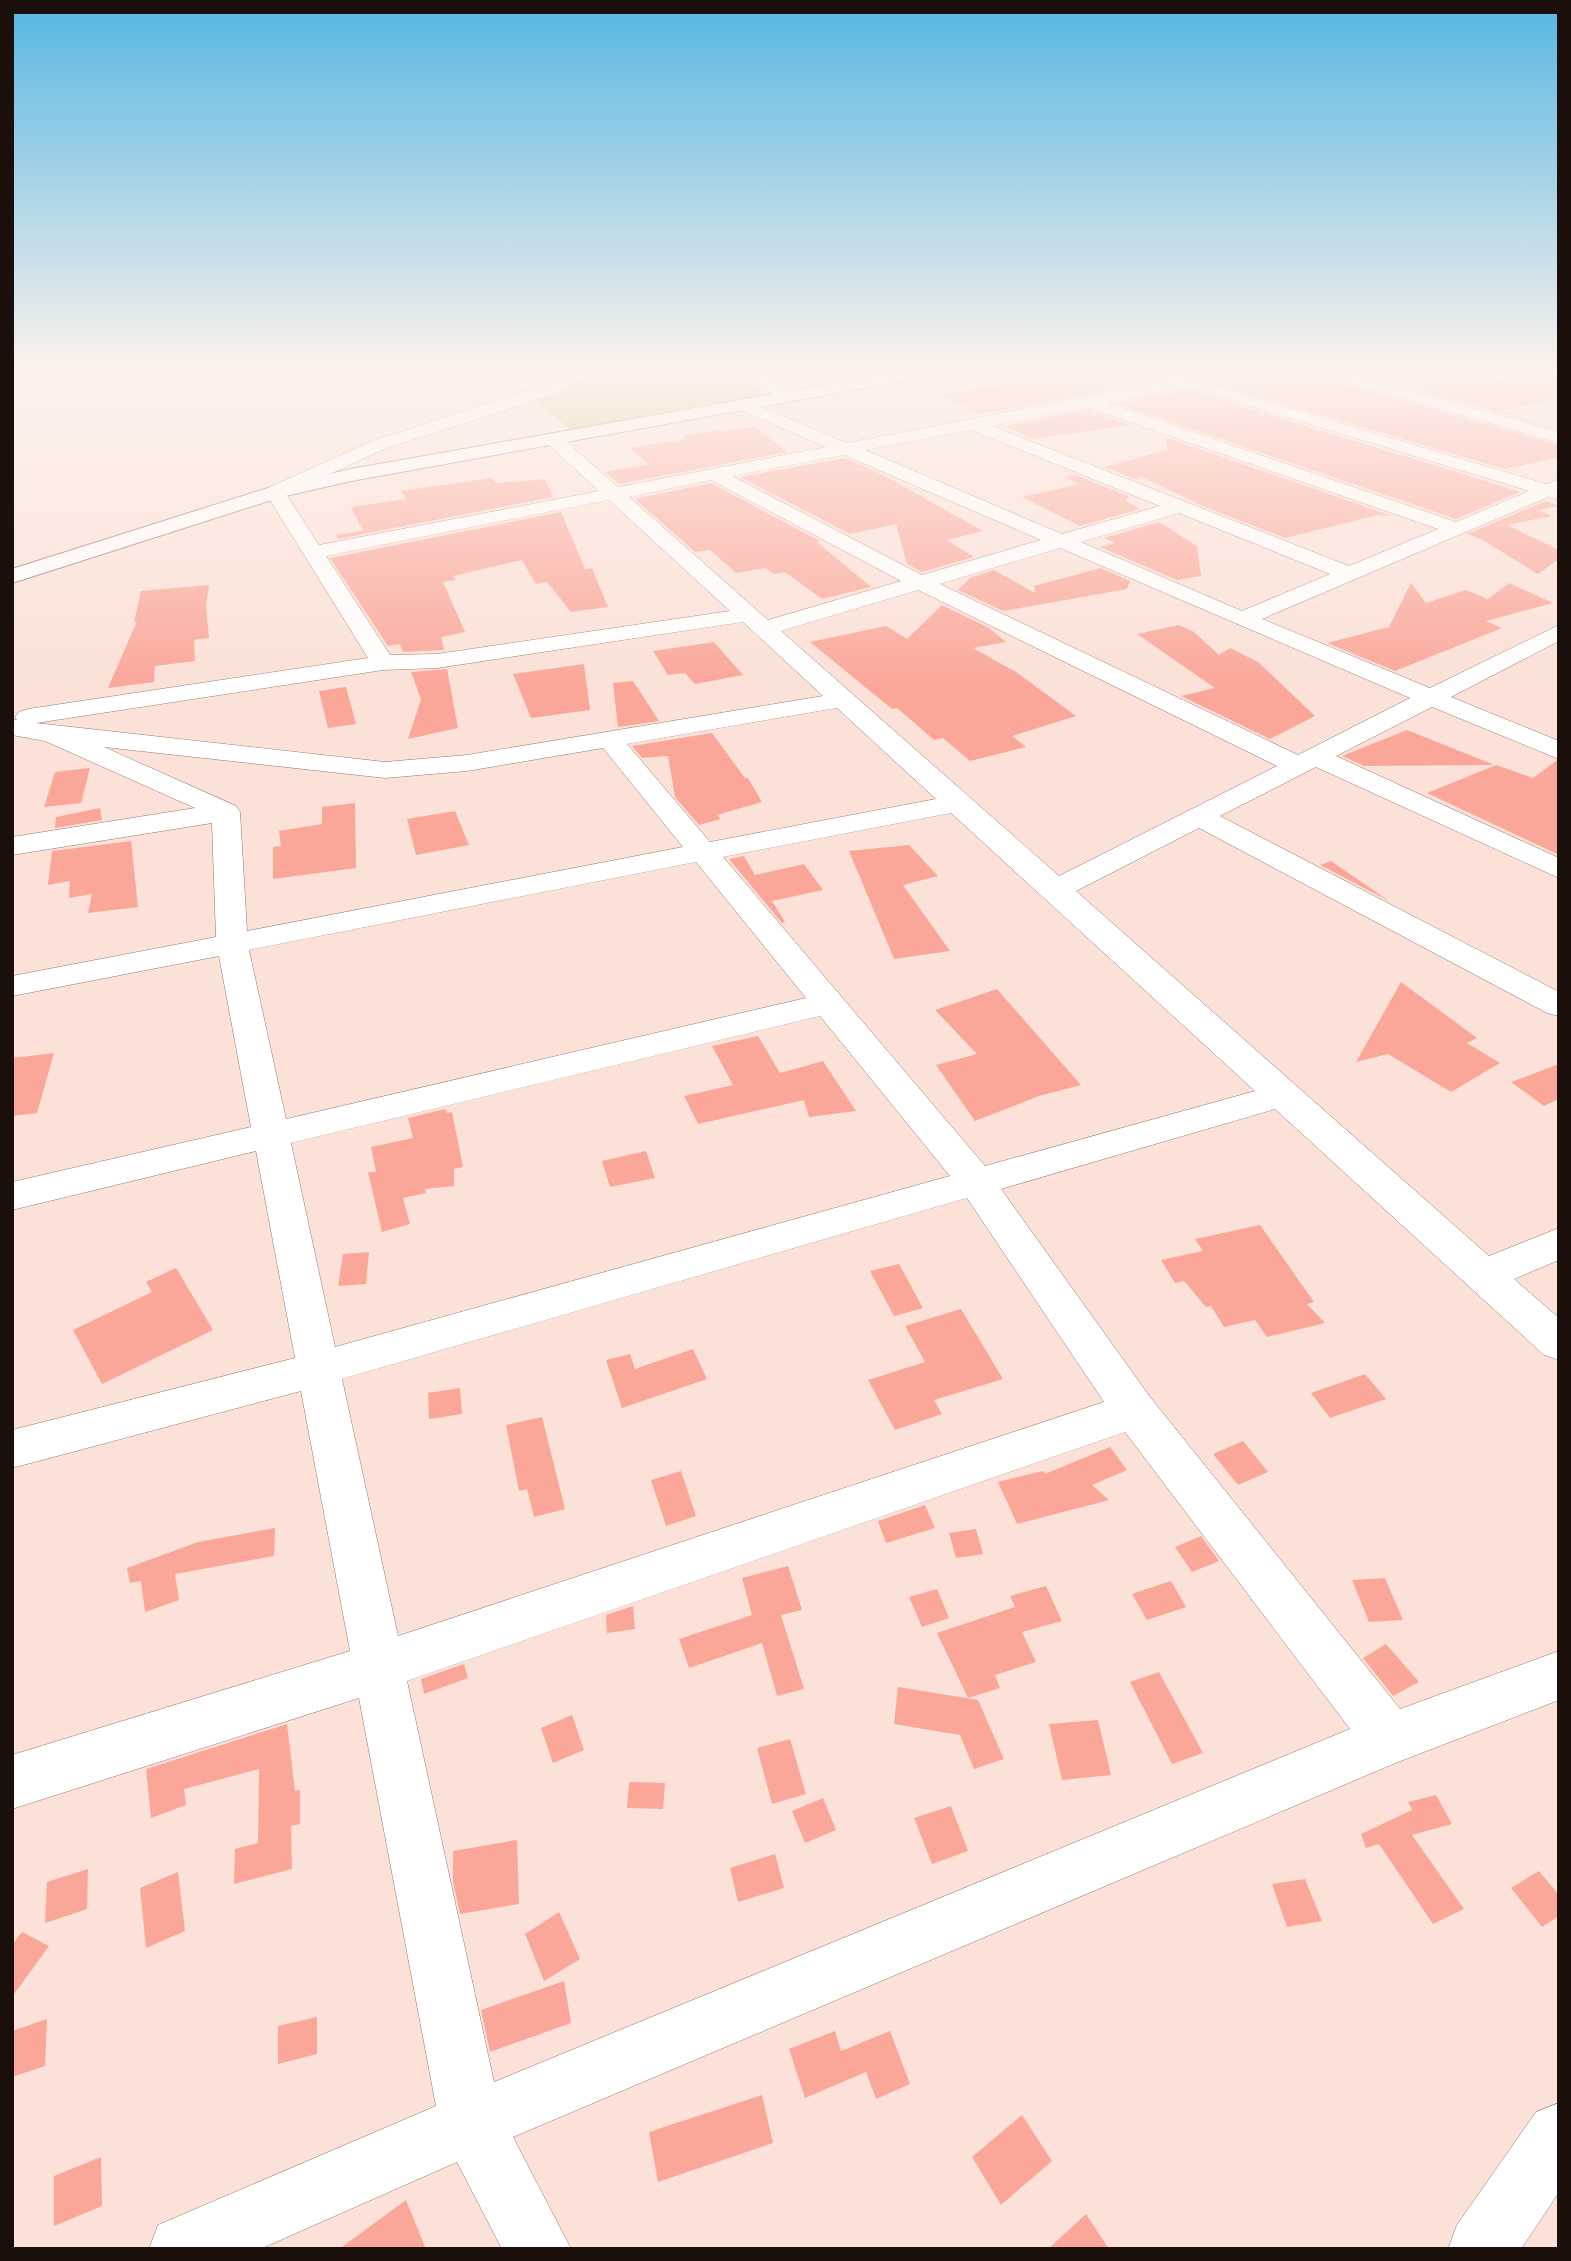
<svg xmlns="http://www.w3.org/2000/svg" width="1571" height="2261" font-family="'Roboto Condensed',sans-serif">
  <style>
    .green { fill: #c6cb7e }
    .building { fill: #faa79a }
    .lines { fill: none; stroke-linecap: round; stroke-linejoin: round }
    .minor-casing { stroke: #96786d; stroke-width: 1 }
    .major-casing { stroke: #96786d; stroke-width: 2 }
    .minor { fill: #fff; fill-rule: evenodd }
    .major { fill: #fff; fill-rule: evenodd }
  </style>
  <rect width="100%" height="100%" fill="#fbe1d7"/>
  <!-- green -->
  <path class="green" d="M615,371H738L770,399L572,431L522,390Z"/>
  <!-- building -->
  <path class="building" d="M1227,371H1313L1317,377L1559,445V457L1505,469L1199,379Z
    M1549,371H1559V399L1499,411L1559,429L1413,388L1466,376L1487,383Z
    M1063,372L1073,377L1085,376L1113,389L981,414L941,395L1019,382L1012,379Z
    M1188,390L1473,477L1520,492L1456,519L1118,404Z
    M1087,410L1130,425L1033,439L1005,426Z
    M756,427L787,452L619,484L605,472L648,464L630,448L686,439L683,435Z
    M1165,437L1392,516L1378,515L1285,538L1205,507L1140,476L1138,480L1104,467L1168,450Z
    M845,458L879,473L983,531L947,540L974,557L922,572L907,564L896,524L850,534L740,477Z
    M1075,475L1129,496L1126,501L1140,509L1080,526L1022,497L1080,484L1065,477Z
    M492,478L496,483L545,479L553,497L338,539L336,535L363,531L351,507L406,499L401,491Z
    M711,483L820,541L817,542L871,587L822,599L785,572L774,574L765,568L736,573L710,550L695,552L635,499Z
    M1546,501L1559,506L1538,510L1552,516L1507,525L1559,550V559L1538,574L1481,539L1467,534Z
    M561,512L585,569L592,568L608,607L571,612L547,582L536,584L522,560L453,576L456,580L443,582L465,632L441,637L444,650L403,652L400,644L388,646L330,558Z
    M1159,522L1197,546L1201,576L1177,580L1100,547L1115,543L1104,538Z
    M1101,568L1130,581L1127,589L1003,611L958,590L970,578L994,570L1035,593L1034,586Z
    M1411,583L1426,603L1466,590L1488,599L1509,583L1553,603L1486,621L1502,628L1395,671L1327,643L1389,627Z
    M209,585L206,605L209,638L194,640L195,661L155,666L154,682L108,688L137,621L134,622L141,591Z
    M942,605L989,628L1006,642L973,648L1016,672L1076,716L1012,736L1026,747L970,761L943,738L934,740L897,708L892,709L810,642L886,626L907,639Z
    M1179,625L1194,632L1219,655L1230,648L1258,662L1315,716L1270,739L1181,696L1215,688L1137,634Z
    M714,642L743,675L695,684L685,673L668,675L653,651Z
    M584,664L590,710L531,718L513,674Z
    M447,669L458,728L408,739L421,699L411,672Z
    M633,681L659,721L618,727L613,683Z
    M346,687L356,724L328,728L319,691Z
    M1407,730L1492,764V765L1364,766L1342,756Z
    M712,733L745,778H748L762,802L717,815L721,819L699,825L675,797L668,756L642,758L632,746Z
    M1556,761H1559L1557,854L1427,793L1496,765L1533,778Z
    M90,768L81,803L44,807L55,772Z
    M355,803L356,868L273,879V847L281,846L279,831L322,824V807Z
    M100,808L102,820L55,828L56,817Z
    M455,811L469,845L416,855L407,819Z
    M131,841L138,907L88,913L92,894L69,898L70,881L48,885L52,851Z
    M909,845L938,876L903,885L950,951L894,959L849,851Z
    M744,856L755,875L804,864L823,890L772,901L785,922L782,923L729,859Z
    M1331,861L1389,901L1320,865Z
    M1401,982L1477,1038L1467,1043L1500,1063L1451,1092L1388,1054L1356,1062Z
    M997,989L1081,1085L1039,1096L975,1121L936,1065L977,1054L935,1010Z
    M758,1036L780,1073L823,1061L856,1111L809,1117L804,1100L698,1124L684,1096L733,1085L712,1046Z
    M54,1053L37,1113L12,1116V1058Z
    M1559,1064V1099L1544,1106L1511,1082Z
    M445,1109L447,1113L452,1112L463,1167L454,1169V1186L425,1189L426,1193L403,1198L410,1224L382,1232L368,1172H376L371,1147L413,1138L408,1118Z
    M646,1151L655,1178L610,1187L602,1161Z
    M1260,1225L1314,1302L1307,1304L1325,1323L1267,1337L1255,1320L1224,1327L1211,1306L1206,1307L1184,1281L1175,1283L1161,1260L1203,1251L1195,1239Z
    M369,1252L366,1284L338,1286L343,1254Z
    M899,1264L923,1308L894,1316L870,1271Z
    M176,1268L213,1330L102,1384L73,1330L152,1292L146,1282Z
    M961,1309L1003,1379L934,1400L942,1414L895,1430L868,1380L925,1362L905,1326Z
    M693,1349L707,1379L622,1408L606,1360L630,1354L635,1369Z
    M1365,1374L1386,1399L1330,1418L1311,1393Z
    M460,1388L462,1414L429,1419L428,1393Z
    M542,1417L565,1509L534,1517L527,1489L519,1491L506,1425Z
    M1243,1441L1268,1472L1238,1485L1213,1454Z
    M1110,1447L1127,1470L1092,1485L1109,1500L1017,1524L998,1482L1043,1471L1045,1474Z
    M681,1471L696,1516L666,1526L651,1480Z
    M925,1505L935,1528L886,1543L878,1521Z
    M275,1528L274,1556L175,1574L179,1600L145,1612L141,1581L130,1583L127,1568L198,1542Z
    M976,1529L983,1554L956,1558L949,1533Z
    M1201,1536L1219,1561L1192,1572L1175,1547Z
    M788,1566L802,1610L781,1615L804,1689L777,1696L762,1643L689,1668L679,1639L752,1615L742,1578Z
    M1385,1578L1403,1620L1369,1622L1352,1580Z
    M1171,1581L1186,1607L1147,1620L1132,1594Z
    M1046,1586L1062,1621L1022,1632L1036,1662L995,1675L1000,1688L968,1698L937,1633L1015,1607L1010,1596Z
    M937,1589L949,1618L922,1627L909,1597Z
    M633,1606L635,1629L607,1633L606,1615Z
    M1386,1644L1419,1682L1393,1696L1363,1658Z
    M464,1664L468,1678L424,1694L421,1679Z
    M1159,1672L1203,1753L1172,1764L1130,1682Z
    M898,1687L978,1700L1004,1759L974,1769L960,1735L894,1724Z
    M572,1715L584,1750L553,1763L541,1728Z
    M1098,1720L1111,1775L1062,1780L1049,1724Z
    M287,1724L295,1791L300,1790V1824L291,1826L292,1869L234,1884L235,1849L258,1843L259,1769L184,1789L186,1805L151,1818L146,1769Z
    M790,1739L806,1794L772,1804L757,1748Z
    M629,1782L665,1783L663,1809L627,1808Z
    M1436,1795L1452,1824L1412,1835L1464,1909L1433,1924L1379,1844L1366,1848L1361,1834L1412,1810L1408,1802Z
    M823,1798L836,1830L805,1843L792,1811Z
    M951,1806L968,1851L932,1864L914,1818Z
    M517,1840L519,1904L460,1914L453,1882V1851Z
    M775,1854L784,1888L738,1902L730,1868Z
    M88,1869L87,1909L45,1923L47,1882Z
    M1539,1871L1559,1895V1916L1542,1927L1511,1888Z
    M178,1872L185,1931L146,1948L140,1888Z
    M1305,1879L1322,1921L1287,1927L1272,1884Z
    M559,1912L580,1959L544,1981L525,1934Z
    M22,1932L49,1946L12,1997V1945Z
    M564,1981L571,2023L490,2052L481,2010Z
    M317,2017V2054L278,2064V2026Z
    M47,2019L45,2066L12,2077V2031Z
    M835,2031L841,2051L890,2031L910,2084L876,2099L866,2072L805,2098L789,2049Z
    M762,2095L773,2143L658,2182L649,2132Z
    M1022,2115L1052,2161L1001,2205L972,2157Z
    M101,2157L102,2206L54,2226V2176Z
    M406,2200L426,2249H339Z
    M1086,2214L1109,2249H1048Z"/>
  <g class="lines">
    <defs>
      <path id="minor" d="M576,371H596L558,393L384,449L286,494L319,545L599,491L549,445L546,441L549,437H561L618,487L826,447L738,409L735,405L738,401L744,400L847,443L1168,381L1158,375L1163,371L1546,484L1559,480V500L1548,497L1262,619L1430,688L1559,625V641L1451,697L1559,741V759L1432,707L1336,756L1559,858V878L1316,767L1220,816L1559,992V1016L1547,1013L1199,828L1076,891L1489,1256L1559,1228V1260L1514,1279L1559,1318V1360L1544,1355L1275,1109L1001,1189L1150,1397L1400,1709L1559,1651V1700L1398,1762L513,2137L571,2249H502L457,2162L260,2249H149L158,2225L436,2106L359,1698L12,1809V1755L350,1651L301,1391L12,1468V1430L295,1358L256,1151L12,1210V1182L251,1127L219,956L12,996V976L216,937L212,823L12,855V837L195,808L45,741L12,735V719L17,720L15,717L19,712L28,709L368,658L265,492L268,488L372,441L546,385ZM1188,387L1529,491L1456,522L1108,403ZM1087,407L1438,529L1349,566L992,426ZM971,430L1160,506L1062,534L865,450ZM844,455L1041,540L922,575L732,476ZM711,480L901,581L768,620L629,497ZM609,500L730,611L437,654L390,655L326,556ZM1179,513L1330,574L1242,611L1081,542ZM1060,548L1410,698L1298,755L940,584ZM918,590L1277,766L1059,876L781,631ZM743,622L823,696L467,755L385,762L36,723L383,670L437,668ZM837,708L936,799L710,842L627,744ZM104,747L385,778L467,771L603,748L683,847L247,931L240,812L236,806ZM951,813L1255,1091L985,1166L723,857ZM696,862L806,998L286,1119L249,950ZM820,1016L950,1176L335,1347L291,1143ZM967,1198L1104,1402L398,1636L342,1379ZM1125,1432L1350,1729L494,2082L407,1681Z
        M744,371H762L794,397L792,401H780Z
        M1316,371H1341L1559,432V443L1318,374Z
        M1559,2103V2192L1521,2249H1448L1457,2225L1536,2112Z"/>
      <path id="major" d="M903,371H940L931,376L351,481L281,497L12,583V569L268,488L351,469Z"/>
    </defs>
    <!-- minor casing -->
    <use href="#minor" class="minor-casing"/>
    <!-- major casing -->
    <use href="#major" class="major-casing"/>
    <!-- minor -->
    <use href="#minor" class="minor"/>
    <!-- major -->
    <use href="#major" class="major"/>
  </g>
  <!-- sky -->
  <linearGradient id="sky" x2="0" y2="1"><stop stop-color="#55b6e2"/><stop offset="0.54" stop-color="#fdf2ed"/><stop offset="1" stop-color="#fdf2ed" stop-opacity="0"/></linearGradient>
  <rect width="1571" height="687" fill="url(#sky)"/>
  <!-- border -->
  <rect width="1571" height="2261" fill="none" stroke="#1a0f0b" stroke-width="28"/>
</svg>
